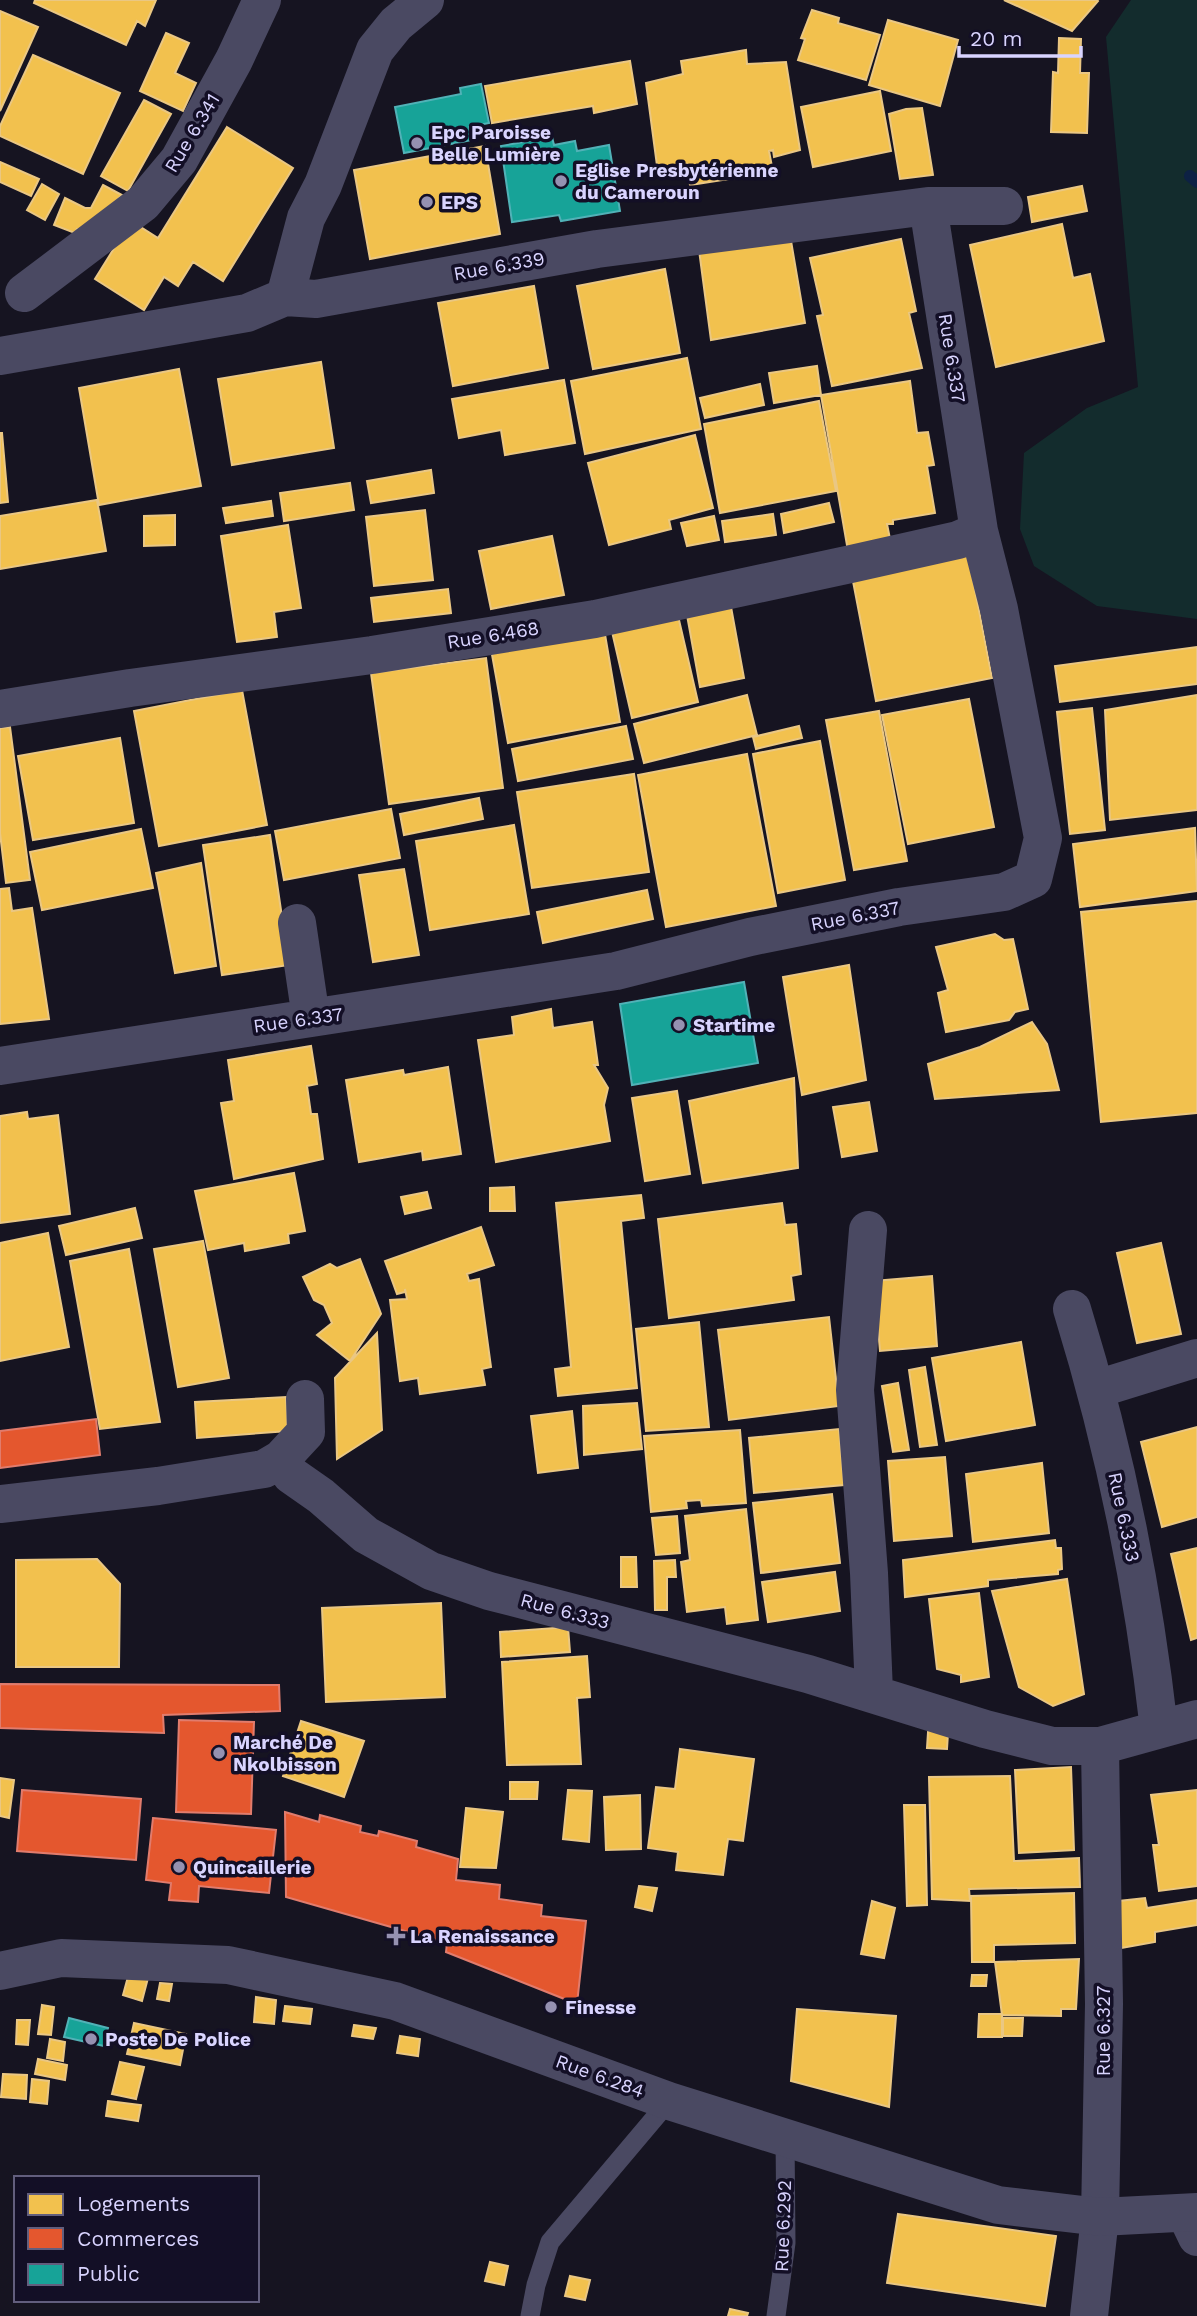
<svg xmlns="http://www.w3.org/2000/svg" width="1197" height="2316" font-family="'Work Sans',sans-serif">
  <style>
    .green { fill: #132c2d }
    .homes { fill: #f2c14e; stroke: #eac783; stroke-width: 2 }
    .shops { fill: #e4572e; stroke: #e17c6d; stroke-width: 2 }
    .public { fill: #17a398; stroke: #51b2b7; stroke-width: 2 }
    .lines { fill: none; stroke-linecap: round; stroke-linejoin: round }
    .stream { stroke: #0d2144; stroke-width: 12 }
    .service { stroke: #4a4962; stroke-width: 19 }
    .minor { stroke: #4a4962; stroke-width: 38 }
    .tertiary { stroke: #4a4962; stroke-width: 38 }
    .poi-dot { fill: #9591b1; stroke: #130f26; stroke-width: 2.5 }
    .labels { text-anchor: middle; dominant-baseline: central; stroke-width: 7; stroke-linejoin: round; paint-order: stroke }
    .poi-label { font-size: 19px; font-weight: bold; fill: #d9d4ff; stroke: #130f26; text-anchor: start }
    .street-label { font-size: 19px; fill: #d9d4ff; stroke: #130f26 }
  </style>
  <rect width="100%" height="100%" fill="#161421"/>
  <!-- green -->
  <path class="green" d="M1131,0H1197V619L1097,606L1034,566L1020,529L1024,453L1087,408L1138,387L1106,37Z"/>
  <!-- homes -->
  <path class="homes" d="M35,0H156L145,26L137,21L126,45L34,3Z
    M1004,0H1097L1098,1L1072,31Z
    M812,10L839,18L838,23L880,35L866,80L798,60L805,39L801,38Z
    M0,11L38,27L0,111Z
    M888,20L958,40L940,106L869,85Z
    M166,33L189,43L175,73L196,83L183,111L140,91Z
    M1059,38L1081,39L1080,73H1089L1087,133L1051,132L1053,72L1058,73Z
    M746,50L747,64L786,62L800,150L774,157L773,150L769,151L773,172L690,185L687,164L683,165L684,169L658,173L646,83L683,74L681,61Z
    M33,55L120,93L83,174L0,136V126Z
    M630,61L637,104L594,113L593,106L492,123L485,86Z
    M880,91L891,151L813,167L801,107Z
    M144,100L171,114L128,191L101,176Z
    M922,108L933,175L900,179L889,114L906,109Z
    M227,127L293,168L223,281L193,262L178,286L164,277L144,310L95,279L131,221L158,238Z
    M485,146L500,234L370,259L354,170Z
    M0,162L39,179L31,196L0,182Z
    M42,184L59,194L45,220L27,210Z
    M103,185L122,195L86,232L77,229L75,233L54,225L65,198L85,208H91Z
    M1082,186L1087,211L1032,222L1028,197Z
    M1062,224L1073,278L1090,274L1104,341L996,367L970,245Z
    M790,235L805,323L711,340L699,250Z
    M901,239L916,311L909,313L922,368L832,386L817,316L823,315L810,258Z
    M665,269L680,353L593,369L577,286Z
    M534,286L548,368L453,386L438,303Z
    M687,358L701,429L585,454L571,381Z
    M321,362L334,448L232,465L218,379Z
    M817,366L821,395L774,403L769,373Z
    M179,369L201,486L99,505L79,388Z
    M564,380L575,443L505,455L501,430L459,438L452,399Z
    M910,381L917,433L928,432L934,465L927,466L935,513L893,520V524H887L891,544L848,551L821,395Z
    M760,384L764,405L705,418L700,398Z
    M819,401L836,491L720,513L704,424Z
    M0,433H2L8,502L0,503Z
    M695,435L713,508L669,520L671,529L609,545L588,463Z
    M431,470L434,493L371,503L367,481Z
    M350,483L354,510L284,521L280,493Z
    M97,500L106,551L0,569V516Z
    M271,501L273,516L226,523L223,508Z
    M829,503L834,522L784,533L781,514Z
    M425,510L433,580L374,586L366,517Z
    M773,514L776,535L725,542L722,521Z
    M175,515V545L144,546V516Z
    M714,516L719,540L687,546L681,523Z
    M288,525L301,608L274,612L277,637L237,642L221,536Z
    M552,536L564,595L491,609L479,551Z
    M968,553L992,678L876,701L852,576Z
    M448,589L451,613L374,622L371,598Z
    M729,596L744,678L700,687L685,604Z
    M676,607L698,702L632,718L610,623Z
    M602,617L620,722L508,743L489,638Z
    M1197,647V684L1060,702L1055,666Z
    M486,658L503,788L389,804L371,673Z
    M242,690L267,825L159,846L134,711Z
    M747,695L757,735L644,763L634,724Z
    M1197,695V810L1110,820L1105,710Z
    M969,699L994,827L908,844L882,715Z
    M1092,708L1105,830L1070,834L1057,712Z
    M879,711L907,861L854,870L826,720Z
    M626,726L633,759L518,781L512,749Z
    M799,726L802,738L756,749L753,737Z
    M10,727L30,880L6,883L0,833V728Z
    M120,738L134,823L33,840L18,756Z
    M820,741L845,880L778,893L753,754Z
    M747,754L776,906L666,927L638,775Z
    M634,774L649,872L532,888L517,792Z
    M479,798L483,819L404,835L400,814Z
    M391,809L400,858L284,880L275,831Z
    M514,825L529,914L430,930L416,841Z
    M1195,828L1197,891L1080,907L1073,844Z
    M141,829L153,888L42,910L30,852Z
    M270,835L289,965L222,975L203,845Z
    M201,863L216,966L175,973L156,873Z
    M404,869L419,955L373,962L359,875Z
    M9,888L12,911L32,908L49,1019L0,1024V889Z
    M647,890L653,919L543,943L537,912Z
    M1197,901V1113L1101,1122L1081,912Z
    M995,934L1004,940L1013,939L1028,1009L1015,1012L1009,1020L946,1032L938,993L948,990L936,947Z
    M849,965L866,1080L802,1095L783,977Z
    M551,1009L553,1028L592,1022L598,1065H594L608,1088L604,1105L610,1141L496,1162L478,1040L514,1035L512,1017Z
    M1032,1022L1047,1044L1059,1090L935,1099L928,1064L980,1047Z
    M311,1046L317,1084L307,1086L311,1114H317L323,1159L234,1179L221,1103L234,1101L228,1060Z
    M448,1067L461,1154L423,1160L422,1151L359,1162L346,1080L403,1070L404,1075Z
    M794,1078L798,1168L703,1183L689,1101Z
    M677,1091L690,1174L645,1181L632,1098Z
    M869,1102L877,1151L842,1157L833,1107Z
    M27,1112L28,1119L58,1115L70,1214L0,1223V1116Z
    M294,1173L305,1231L288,1234L289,1243L245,1251L244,1243L208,1250L195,1191Z
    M514,1187L515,1211H490V1188Z
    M427,1192L431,1208L405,1214L401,1197Z
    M641,1195L644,1218L621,1221L637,1388L558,1396L555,1369L571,1367L556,1203Z
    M782,1203L785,1225L796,1224L801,1274L791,1276L794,1300L669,1318L658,1219Z
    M135,1208L142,1238L66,1255L59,1226Z
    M481,1227L494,1265L467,1274L469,1281L479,1279L491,1367L482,1369L485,1385L420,1394L418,1378L400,1381L390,1300L407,1299L405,1289V1292L397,1294L385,1261Z
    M48,1233L69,1347L0,1361V1243Z
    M203,1241L229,1378L178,1387L154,1249Z
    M1161,1243L1181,1334L1137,1343L1117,1253Z
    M129,1249L160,1422L100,1429L70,1261Z
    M360,1259L381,1314L350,1361L317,1335L332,1323L324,1305L314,1300L303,1277L330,1264L337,1268Z
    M932,1276L937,1346L880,1351L874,1281Z
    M829,1317L839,1406L729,1420L718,1330Z
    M699,1322L709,1427L646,1431L636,1329Z
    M377,1333L382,1430L337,1459L335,1378Z
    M1021,1342L1035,1425L946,1441L932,1358Z
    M925,1367L937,1445L920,1447L909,1370Z
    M898,1383L909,1450L893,1452L882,1386Z
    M286,1397L288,1431L197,1438L195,1402Z
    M637,1403L642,1449L584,1455L583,1406Z
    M572,1411L578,1468L538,1473L531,1416Z
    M1197,1427V1517L1162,1527L1141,1442Z
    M839,1429L844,1485L754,1493L749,1438Z
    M740,1430L746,1503L702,1506L701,1500L686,1501L687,1508L651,1512L644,1436Z
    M945,1457L952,1536L894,1541L888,1461Z
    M1042,1463L1049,1533L973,1542L966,1474Z
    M832,1494L840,1563L761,1573L753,1503Z
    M746,1509L758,1620L727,1624L725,1607L687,1612L681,1562L690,1560L685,1516Z
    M677,1516L680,1553L656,1555L652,1518Z
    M1055,1540L1056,1548H1061L1062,1569L1058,1570V1574L988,1580V1586L905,1597L903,1560Z
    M1197,1548V1638L1191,1640L1171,1554Z
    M621,1557H636L637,1587H621Z
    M97,1559L120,1584L119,1667H16V1560Z
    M675,1560L676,1577H667V1610H655L654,1561Z
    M835,1572L840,1611L768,1622L762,1582Z
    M1067,1579L1084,1694L1053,1706L1019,1687L992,1591Z
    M979,1593L989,1677L961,1682V1675L937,1669L929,1599Z
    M441,1603L445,1697L326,1702L322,1608Z
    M568,1627L570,1652L501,1657L500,1632Z
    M587,1656L590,1697L577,1698L581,1764L507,1765L502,1662Z
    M929,1717L949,1718L947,1749L927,1748Z
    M301,1721L364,1741L344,1797L283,1776Z
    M680,1749L754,1759L743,1841L728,1839L723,1875L676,1870L678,1852L648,1848L656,1787L675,1789Z
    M1071,1767L1074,1850L1019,1853L1015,1770Z
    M1010,1776L1014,1861L1079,1858L1080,1887L969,1889L970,1901L932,1899L929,1777Z
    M0,1778L14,1780L9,1818L0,1816Z
    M510,1782H538L537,1799H510Z
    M568,1790L592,1791L589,1842L563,1839Z
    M1197,1790V1886L1159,1891L1153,1845H1159L1151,1795Z
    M640,1795L641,1849L606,1850L604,1797Z
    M904,1805H925L927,1905L907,1906Z
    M466,1808L503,1812L496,1868L460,1867Z
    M639,1886L657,1888L652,1911L635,1907Z
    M1074,1893L1075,1943L994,1945V1962H972L971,1896Z
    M1145,1898L1147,1908L1197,1900V1925L1155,1932V1942L1121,1948L1119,1901Z
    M872,1901L895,1908L884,1958L861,1954Z
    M1079,1959L1076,2009H1061V2016L1002,2015L995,1962Z
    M129,1973L148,1978L142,2001L123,1995Z
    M972,1975H987L986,1986H971Z
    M160,1983L172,1984L169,2001L157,1999Z
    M256,1997L276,2000L274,2024L254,2022Z
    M42,2005L54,2007L51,2035L38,2034Z
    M285,2006L312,2009L310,2024L283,2021Z
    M797,2009L896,2016L889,2107L791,2081Z
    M979,2014H1002V2037H978Z
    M1003,2018H1023L1022,2036H1003Z
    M17,2020H30L28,2045L16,2044Z
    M134,2023L186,2034L180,2065L127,2054Z
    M354,2025L376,2028L373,2039L352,2036Z
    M400,2036L420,2039L418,2056L397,2053Z
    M50,2039L65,2042L63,2061L47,2058Z
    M38,2059L67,2065L65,2080L35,2074Z
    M120,2062L144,2067L136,2099L112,2094Z
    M3,2074L27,2075L26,2099L1,2097Z
    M32,2079L49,2081L47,2104L30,2102Z
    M108,2101L141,2105L138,2121L106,2116Z
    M898,2214L1056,2236L1045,2306L887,2283Z
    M490,2262L508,2266L504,2285L485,2281Z
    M570,2276L590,2280L585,2300L565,2296Z
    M730,2309L748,2313L747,2316H728Z"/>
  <!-- shops -->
  <path class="shops" d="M96,1419L100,1455L0,1468V1431Z
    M0,1684L279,1685L280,1711L163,1715L164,1733L0,1728Z
    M179,1720L254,1722L251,1814L176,1812Z
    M22,1790L141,1799L136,1860L17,1851Z
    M285,1812L319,1822L320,1815L361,1826L360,1832L378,1836L379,1831L417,1841L416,1847L458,1859L456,1880L500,1885L499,1899L542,1905L541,1916L586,1921L577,2004L446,1952L447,1943L286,1897Z
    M153,1818L276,1830L269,1893L199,1886L198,1902L169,1900L171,1883L146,1880Z"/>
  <!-- public -->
  <path class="public" d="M481,84L489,123L469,127L472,140L404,153L395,107L461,94L460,88Z
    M552,137L554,145L575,141L577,151L609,145L620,211L561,221L559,215L512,222L501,146Z
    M744,982L758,1063L632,1085L620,1004Z
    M69,2018L108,2028L104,2046L64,2037Z"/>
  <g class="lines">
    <!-- stream -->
    <path class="stream" d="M1190,176L1197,182"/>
    <!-- service -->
    <path class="service" d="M530,2316L536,2285L550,2242L669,2101
      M776,2316L786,2243L785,2136"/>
    <!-- minor -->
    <path class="minor" d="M24,293L143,203L179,160L234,60L262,0
      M285,297L306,218L323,185L375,50L396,24L425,0
      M0,356L247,313L285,297L316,299L597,249L928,206H1004
      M0,709L130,688L372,655L595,619L851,564L958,540L979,531
      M297,923L311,1018
      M0,1066L616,971L750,937L899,907L1004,892L1033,879L1043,838L999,609L979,531L928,206
      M868,1230L855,1390L869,1573L874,1692
      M1072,1309C1114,1445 1143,1587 1159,1729
      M1097,1389L1197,1358
      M281,1459L306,1432L305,1399
      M0,1504L158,1486L264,1469L281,1459L291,1475L321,1496L366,1535L431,1571L489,1591L808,1674L985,1729L1052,1746H1100L1197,1719
      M1186,2214L1197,2237
      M1089,2316L1100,2217L1104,2004L1100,1746"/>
    <!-- tertiary -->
    <path class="tertiary" d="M0,1971L61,1958L228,1965L395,2001L669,2101L998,2205L1100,2217L1197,2212"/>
  </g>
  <!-- markers -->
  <g class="poi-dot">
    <circle cx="417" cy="143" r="7"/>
    <circle cx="561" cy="181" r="7"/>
    <circle cx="427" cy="202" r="7"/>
    <circle cx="679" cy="1025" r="7"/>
    <circle cx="219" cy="1753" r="7"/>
    <circle cx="179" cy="1867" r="7"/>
    <path d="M392.5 1925.5h7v7h7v7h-7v7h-7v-7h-7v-7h7z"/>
    <circle cx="551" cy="2007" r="7"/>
    <circle cx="91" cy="2039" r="7"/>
  </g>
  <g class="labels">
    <!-- poi labels -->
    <g class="poi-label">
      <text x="431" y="132">Epc Paroisse<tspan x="431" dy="22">Belle Lumière</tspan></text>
      <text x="575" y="170">Eglise Presbytérienne<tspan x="575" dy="22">du Cameroun</tspan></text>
      <text x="441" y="202">EPS</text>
      <text x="693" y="1025">Startime</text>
      <text x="233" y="1742">Marché De<tspan x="233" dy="22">Nkolbisson</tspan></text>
      <text x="193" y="1867">Quincaillerie</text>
      <text x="410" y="1936">La Renaissance</text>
      <text x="565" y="2007">Finesse</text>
      <text x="105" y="2039">Poste De Police</text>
    </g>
    <!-- street labels -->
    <g class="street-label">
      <text transform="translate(192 133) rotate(-59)">Rue 6.341</text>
      <text transform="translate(499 266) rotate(-10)">Rue 6.339</text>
      <text transform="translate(952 358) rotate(81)">Rue 6.337</text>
      <text transform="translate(493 635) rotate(-9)">Rue 6.468</text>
      <text transform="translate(855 916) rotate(-11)">Rue 6.337</text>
      <text transform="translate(298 1020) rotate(-8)">Rue 6.337</text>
      <text transform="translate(1124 1517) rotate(78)">Rue 6.333</text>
      <text transform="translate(565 1611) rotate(15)">Rue 6.333</text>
      <text transform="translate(1103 2031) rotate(-90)">Rue 6.327</text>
      <text transform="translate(600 2076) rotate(20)">Rue 6.284</text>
      <text transform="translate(783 2226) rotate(-88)">Rue 6.292</text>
    </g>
  </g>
  <!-- legend -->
  <rect x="14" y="2176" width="245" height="126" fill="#130f26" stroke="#625e7d" stroke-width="2"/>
  <rect x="28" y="2194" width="35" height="21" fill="#f2c14e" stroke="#625e7d" stroke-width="2"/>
  <text x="77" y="2211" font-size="21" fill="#d9d4ff">Logements</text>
  <rect x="28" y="2228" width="35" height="21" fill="#e4572e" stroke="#625e7d" stroke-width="2"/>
  <text x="77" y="2246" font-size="21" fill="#d9d4ff">Commerces</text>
  <rect x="28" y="2264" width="35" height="21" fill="#17a398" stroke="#625e7d" stroke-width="2"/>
  <text x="77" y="2281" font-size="21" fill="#d9d4ff">Public</text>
  <!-- scale -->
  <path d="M959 46v10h122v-10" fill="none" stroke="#d9d4ff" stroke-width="3.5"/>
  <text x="970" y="46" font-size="21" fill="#d9d4ff" stroke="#130f26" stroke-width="5" paint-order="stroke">20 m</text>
</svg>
